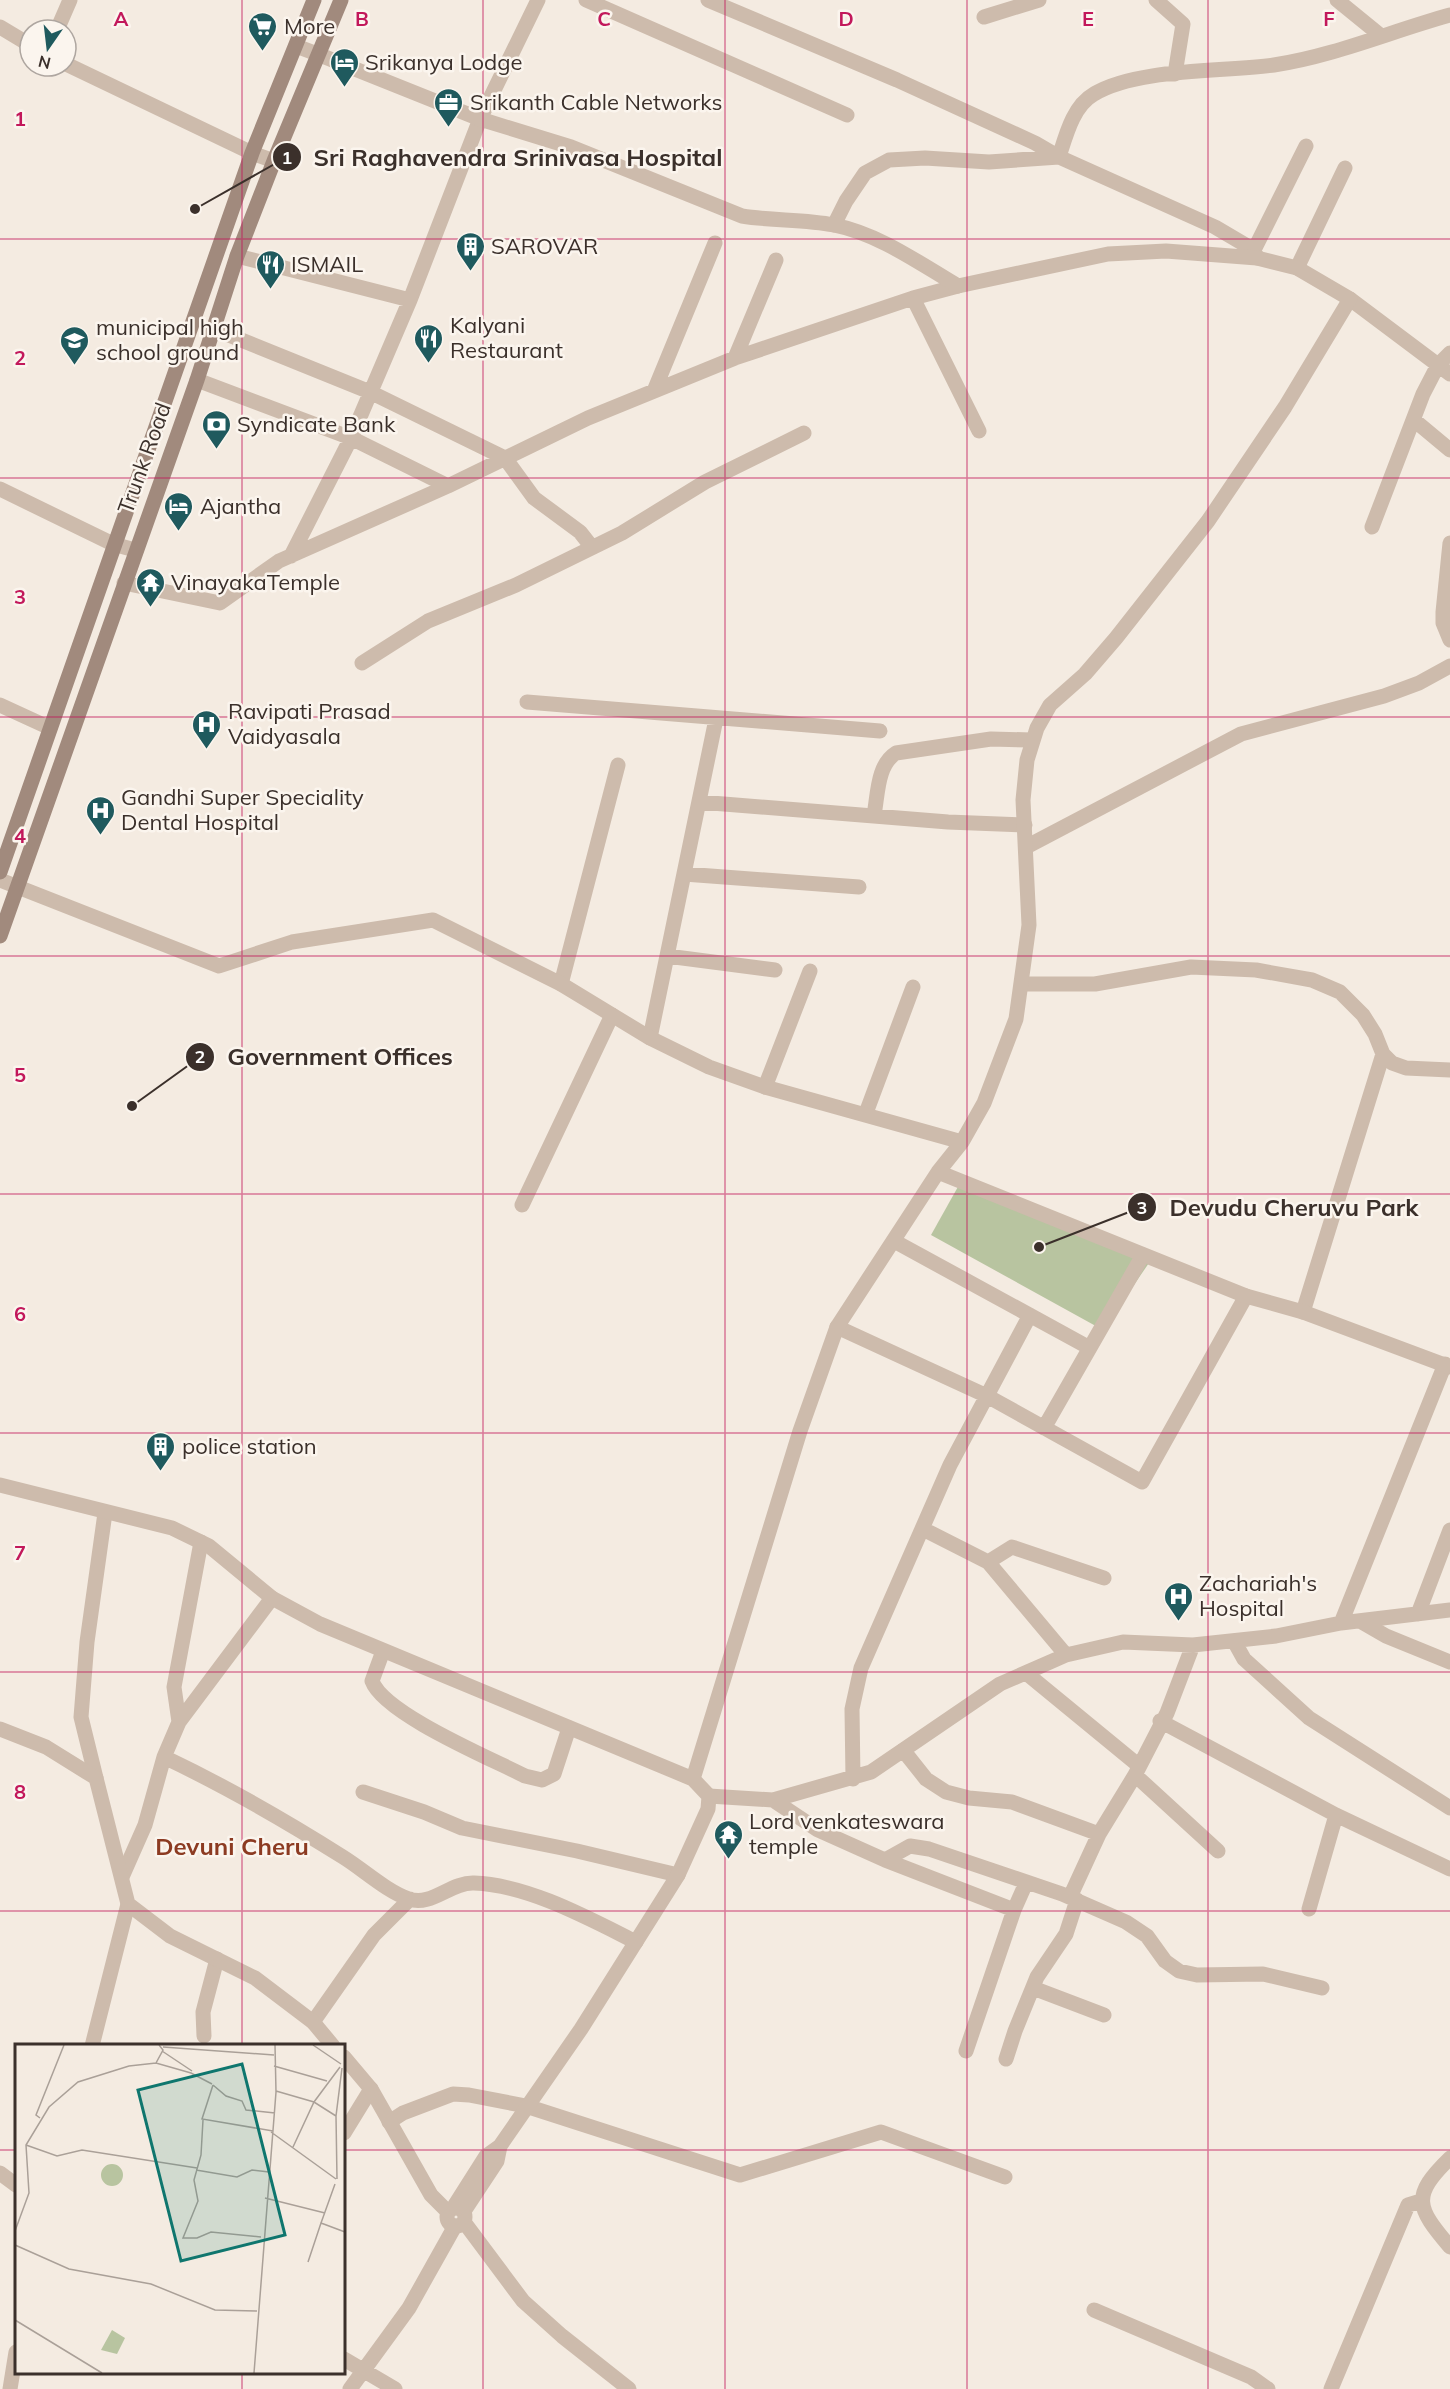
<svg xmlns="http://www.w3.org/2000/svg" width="1450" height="2389" font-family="Mulish,sans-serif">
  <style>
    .green { fill: #b8c4a0 }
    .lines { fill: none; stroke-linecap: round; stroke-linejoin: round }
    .minor { stroke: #cdbbac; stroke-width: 15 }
    .tertiary { stroke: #cdbbac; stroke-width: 15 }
    .secondary { stroke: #a18a7d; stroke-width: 15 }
    .grid { fill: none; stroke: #c2185b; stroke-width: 1.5; stroke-opacity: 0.55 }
    .labels { text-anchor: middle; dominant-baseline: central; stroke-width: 5; stroke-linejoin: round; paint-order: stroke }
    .poi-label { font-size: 22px; fill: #3b302b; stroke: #fbf5ee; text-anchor: start }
    .street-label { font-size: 22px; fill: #3b302b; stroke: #fbf5ee }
    .neighbourhood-label { font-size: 24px; font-weight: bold; fill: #8c3b22; stroke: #fbf5ee }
    .inset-road { fill: none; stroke: #aaa098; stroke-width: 1.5 }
    .view { fill: #0f766e; fill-opacity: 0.15; stroke: #0f766e; stroke-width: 3 }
    .inset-edge { fill: none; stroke: #3b302b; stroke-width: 3 }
    .grid-label { font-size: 20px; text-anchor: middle; font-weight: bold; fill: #c2185b; stroke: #fbf5ee; stroke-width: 5; stroke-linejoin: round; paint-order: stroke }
    .leader { fill: none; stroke: #3b302b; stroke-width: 2 }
    .callout-dot { fill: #3b302b; stroke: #fbf5ee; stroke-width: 2 }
    .mark-label { font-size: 18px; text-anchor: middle; font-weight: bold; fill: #fff }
    .callout-label { font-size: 24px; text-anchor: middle; font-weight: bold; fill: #3b302b; stroke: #fbf5ee; stroke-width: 5; stroke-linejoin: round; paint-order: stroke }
  </style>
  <rect width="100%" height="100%" fill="#f4ebe1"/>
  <!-- green -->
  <path class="green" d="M964,1176L1151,1260L1103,1330L931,1235Z"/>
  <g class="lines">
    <!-- minor -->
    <path class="minor" d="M586,0L847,115
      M708,0L897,80L1035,143L1059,157C1066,135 1073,106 1094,94C1137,68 1224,72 1274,65C1334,56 1392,31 1450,15
      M1156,0L1183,24L1175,74
      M1337,0L1380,35
      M984,17L1039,0
      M0,27L30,45
      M57,30L70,0
      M296,46L320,55
      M66,64L252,153L274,161
      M834,225L846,201L865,173L889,160L925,158L989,162L1059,157L1215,227L1254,250L1257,258
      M1254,250L1306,146
      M237,256L410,300
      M1297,268L1345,168
      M913,298L979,431
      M1350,299L1438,365L1450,353
      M214,329L370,392L505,458L534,498L580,532L591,546
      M735,358L776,260
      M197,380L351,438L448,486
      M654,391L715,243
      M1414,420L1450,450
      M1372,527L1423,394L1438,365L1450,374
      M1450,543L1443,612V623L1450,640
      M291,556L351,438L410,300L480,119L538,0
      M124,583L220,603L279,561L448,486L588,418L735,358L913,298L958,286
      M362,663L428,621L516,585L622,533L705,482L804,433
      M527,702L880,731
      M0,705L50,728
      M699,802L948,822L1025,825
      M874,815C878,794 877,765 896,753L991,739L1031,740
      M1026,847L1241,734L1384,696L1419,683L1450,666
      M684,874L859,887
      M667,956L775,970
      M561,984L618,765
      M1023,984H1095L1191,967L1256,970L1312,980L1340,992L1363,1015L1375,1034L1383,1054L1392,1063L1406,1068L1450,1070
      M650,1038L716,719
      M765,1087L810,971
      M866,1113L913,987
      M522,1205L612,1015
      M894,1241L1088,1347
      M1303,1312L1383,1054
      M837,1327L987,1396L1142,1482L1246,1296
      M1044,1428L1143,1255
      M923,1529L988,1562
      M1418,1614L1450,1530
      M1360,1621L1386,1636L1450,1662
      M1341,1623L1445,1364
      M1234,1641L1244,1659L1309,1718L1450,1808
      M383,1651L372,1681C384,1714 492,1759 525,1776L542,1780L554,1774L569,1728
      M1066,1655L988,1562L1012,1547L1104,1578
      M1026,1673L1138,1765
      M1160,1721L1336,1815L1450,1869
      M179,1722L174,1687L201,1542
      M903,1750L926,1779L946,1792L969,1798L1012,1802L1099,1834
      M164,1757C225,1786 286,1821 343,1857C364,1870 386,1891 409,1899C431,1907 451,1882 474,1883C528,1885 588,1918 636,1942
      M1135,1775L1218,1851
      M96,1778L81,1717L87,1642L105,1513
      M853,1779L852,1709L861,1668L950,1465L1030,1315
      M363,1792L424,1812L462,1828L577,1851L678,1875
      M709,1796L773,1800L871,1772L1000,1684L1066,1655L1123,1642L1193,1645L1276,1636L1341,1623L1450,1610
      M773,1800L818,1830L885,1860L1014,1910
      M885,1860L910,1846L929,1849L1062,1894L1126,1922L1147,1936L1165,1961L1179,1971L1197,1975L1263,1974L1322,1988
      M122,1877L145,1825L164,1757L179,1722L272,1598
      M1070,1897L1099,1834L1135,1775L1167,1713L1193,1645
      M1309,1909L1336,1815
      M1033,1988L1104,2015
      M313,2022L374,1935L410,1899
      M204,2036L203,2012L217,1959
      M92,2046L128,1904
      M966,2051L1014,1910L1026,1883
      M1006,2059L1015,2031L1037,1977L1066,1934L1077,1900
      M389,2122L403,2113L453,2094L469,2095L526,2106L740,2175L881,2132L1005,2177
      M344,2133L371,2089
      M1450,2158C1411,2196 1416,2207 1450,2247
      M0,2173L16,2185
      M1094,2310L1251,2377L1268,2389
      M344,2359L395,2389
      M10,2389L16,2352
      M350,2389L409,2308L455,2226
      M1331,2389L1408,2205L1421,2201"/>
    <!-- tertiary -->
    <path class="tertiary" d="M320,55L480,119L571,147L742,216C772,221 804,219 834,225C879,234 919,263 958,286L1108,254L1166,251L1257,258L1297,268L1350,299L1285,407L1208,521L1116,638L1085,674L1050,705L1037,728L1027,760L1023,800L1029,925L1016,1019L984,1103L962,1142L938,1172L837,1327L800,1431L693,1779
      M0,489L113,544L135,550
      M0,880L219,966L292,942L433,920L561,984L650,1038L709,1067L765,1087L962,1142
      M938,1172L1246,1296L1303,1312L1450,1367
      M0,1485L172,1528L209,1546L272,1598L320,1624L693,1779L709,1796L708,1809L678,1875L581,2029L500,2146L497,2161L464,2211
      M0,1729L46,1747L96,1778L128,1904L170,1936L255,1978L313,2022L333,2046
      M344,2057L371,2089L431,2195L448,2212
      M447 2217a9 9 0 1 1 18 0a9 9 0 1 1-18 0Z
      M453,2208L486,2156L500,2146
      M464,2222L523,2301L562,2336L629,2389"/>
    <!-- secondary -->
    <path class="secondary" d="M0,872L252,153L314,0
      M0,936L197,380L237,256L274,161L341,0"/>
  </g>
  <!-- grid -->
  <path class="grid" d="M242,0V2046M483,0V2389M725,0V2389M967,0V2389M1208,0V2389M0,239H1450M0,478H1450M0,717H1450M0,956H1450M0,1194H1450M0,1433H1450M0,1672H1450M0,1911H1450M0,2150H16M344,2150H1450M242,2372V2389"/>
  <!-- icons -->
  <defs>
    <symbol id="supermarket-pin" viewBox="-11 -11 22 30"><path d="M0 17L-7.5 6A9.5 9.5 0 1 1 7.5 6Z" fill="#1f5a5e" stroke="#fbf5ee"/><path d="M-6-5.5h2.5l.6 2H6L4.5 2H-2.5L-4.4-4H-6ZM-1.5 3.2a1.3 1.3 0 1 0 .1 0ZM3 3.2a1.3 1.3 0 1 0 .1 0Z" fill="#fff"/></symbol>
    <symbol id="hotel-pin" viewBox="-11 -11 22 30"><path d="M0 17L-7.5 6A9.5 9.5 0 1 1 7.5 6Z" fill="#1f5a5e" stroke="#fbf5ee"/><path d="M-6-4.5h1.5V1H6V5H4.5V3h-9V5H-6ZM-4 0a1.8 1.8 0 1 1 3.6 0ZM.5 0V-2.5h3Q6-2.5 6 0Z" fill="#fff"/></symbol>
    <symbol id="office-pin" viewBox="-11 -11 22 30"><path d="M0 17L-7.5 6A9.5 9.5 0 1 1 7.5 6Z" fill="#1f5a5e" stroke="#fbf5ee"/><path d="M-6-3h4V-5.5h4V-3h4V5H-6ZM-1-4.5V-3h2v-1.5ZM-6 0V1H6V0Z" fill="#fff"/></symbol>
    <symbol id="building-pin" viewBox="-11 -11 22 30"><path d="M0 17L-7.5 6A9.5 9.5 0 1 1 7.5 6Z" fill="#1f5a5e" stroke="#fbf5ee"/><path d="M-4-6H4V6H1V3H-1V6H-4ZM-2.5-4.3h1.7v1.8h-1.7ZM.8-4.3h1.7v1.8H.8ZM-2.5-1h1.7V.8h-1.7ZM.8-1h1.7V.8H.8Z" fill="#fff"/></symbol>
    <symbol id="restaurant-pin" viewBox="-11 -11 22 30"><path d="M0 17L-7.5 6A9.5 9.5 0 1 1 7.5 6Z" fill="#1f5a5e" stroke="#fbf5ee"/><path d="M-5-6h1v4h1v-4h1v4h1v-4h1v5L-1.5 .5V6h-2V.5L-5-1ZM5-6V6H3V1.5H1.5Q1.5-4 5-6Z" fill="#fff"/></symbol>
    <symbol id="school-pin" viewBox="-11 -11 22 30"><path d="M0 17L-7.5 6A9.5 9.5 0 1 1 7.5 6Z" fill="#1f5a5e" stroke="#fbf5ee"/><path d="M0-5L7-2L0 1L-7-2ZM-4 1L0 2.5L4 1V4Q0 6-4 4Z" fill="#fff"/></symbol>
    <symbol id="bank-pin" viewBox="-11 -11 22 30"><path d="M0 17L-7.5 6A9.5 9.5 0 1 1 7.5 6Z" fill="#1f5a5e" stroke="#fbf5ee"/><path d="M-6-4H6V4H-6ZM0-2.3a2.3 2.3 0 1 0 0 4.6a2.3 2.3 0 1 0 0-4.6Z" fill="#fff"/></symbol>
    <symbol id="temple-pin" viewBox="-11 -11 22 30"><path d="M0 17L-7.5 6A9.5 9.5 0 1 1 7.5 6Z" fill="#1f5a5e" stroke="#fbf5ee"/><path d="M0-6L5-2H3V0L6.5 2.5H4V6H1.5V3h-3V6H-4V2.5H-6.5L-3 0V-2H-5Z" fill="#fff"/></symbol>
    <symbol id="hospital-pin" viewBox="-11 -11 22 30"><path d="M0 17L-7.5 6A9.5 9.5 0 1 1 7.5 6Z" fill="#1f5a5e" stroke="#fbf5ee"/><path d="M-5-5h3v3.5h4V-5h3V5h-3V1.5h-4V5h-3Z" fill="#fff"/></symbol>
  </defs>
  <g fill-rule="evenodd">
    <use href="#supermarket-pin" x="246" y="10" width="33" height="45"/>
    <use href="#hotel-pin" x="328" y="46" width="33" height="45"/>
    <use href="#office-pin" x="432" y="86" width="33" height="45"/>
    <use href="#building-pin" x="454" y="230" width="33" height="45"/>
    <use href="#restaurant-pin" x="254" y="248" width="33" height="45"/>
    <use href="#restaurant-pin" x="412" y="322" width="33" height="45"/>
    <use href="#school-pin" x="58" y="324" width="33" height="45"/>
    <use href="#bank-pin" x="200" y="408" width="33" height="45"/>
    <use href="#hotel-pin" x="162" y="490" width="33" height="45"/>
    <use href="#temple-pin" x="134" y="566" width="33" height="45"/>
    <use href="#hospital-pin" x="190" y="708" width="33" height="45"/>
    <use href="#hospital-pin" x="84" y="794" width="33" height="45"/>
    <use href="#building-pin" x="144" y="1430" width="33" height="45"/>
    <use href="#hospital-pin" x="1162" y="1580" width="33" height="45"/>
    <use href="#temple-pin" x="712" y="1818" width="33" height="45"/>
  </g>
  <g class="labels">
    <!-- poi labels -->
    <g class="poi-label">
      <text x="284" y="26">More</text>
      <text x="365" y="62">Srikanya Lodge</text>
      <text x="470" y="102">Srikanth Cable Networks</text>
      <text x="491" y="246">SAROVAR</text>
      <text x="291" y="264">ISMAIL</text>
      <text x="450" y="325">Kalyani<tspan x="450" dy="25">Restaurant</tspan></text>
      <text x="96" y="327">municipal high<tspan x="96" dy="25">school ground</tspan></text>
      <text x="237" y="424">Syndicate Bank</text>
      <text x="200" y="506">Ajantha</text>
      <text x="171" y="582">VinayakaTemple</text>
      <text x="228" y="711">Ravipati Prasad<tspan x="228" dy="25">Vaidyasala</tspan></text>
      <text x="121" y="797">Gandhi Super Speciality<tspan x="121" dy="25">Dental Hospital</tspan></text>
      <text x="182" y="1446">police station</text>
      <text x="1199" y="1583">Zachariah's<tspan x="1199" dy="25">Hospital</tspan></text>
      <text x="749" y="1821">Lord venkateswara<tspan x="749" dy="25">temple</tspan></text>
    </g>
    <!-- street labels -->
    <g class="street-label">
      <text transform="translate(144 458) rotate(-70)">Trunk Road</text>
    </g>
    <!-- neighbourhood labels -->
    <g class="neighbourhood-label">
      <text x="232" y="1846">Devuni Cheru</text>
    </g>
  </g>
  <!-- overview -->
  <g transform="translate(15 2044)">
    <rect width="330" height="330" fill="#f4ebe1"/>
    <path d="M86 131a11 11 0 1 1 22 0a11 11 0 1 1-22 0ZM97,286L110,294L102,310L86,306Z" fill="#b8c4a0"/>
    <path class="inset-road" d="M298,1L326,20M148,3L259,11M147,7L177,27M141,19L148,6L144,1M259,22L312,37M198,41L187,75L258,87M198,41L211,52L227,57L231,66L260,69M261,47L299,58L321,72M25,74L21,71L49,1M188,76L186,111L179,136L183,157L168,194H182L196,188L246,193M256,88L321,135M11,101L42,112L67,106L182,124M278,103L299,58L325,23M181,126L222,133L237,126L254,128M322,135L321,72L327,24M320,140L306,179L330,188M250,154L310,169M0,187L14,149L11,101L34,63L63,38L114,22L141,19L176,29L197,40M0,201L54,225L136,240L200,266L242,267M293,218L306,179M0,276L87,329M239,329L261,48L260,1"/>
    <path class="view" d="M227,20L270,191L166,217L123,46Z"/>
    <rect width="330" height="330" class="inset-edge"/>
  </g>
  <g class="grid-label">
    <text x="121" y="26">A</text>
    <text x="362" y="26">B</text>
    <text x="604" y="26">C</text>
    <text x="846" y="26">D</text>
    <text x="1088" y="26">E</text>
    <text x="1329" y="26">F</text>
    <text x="20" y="126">1</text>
    <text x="20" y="365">2</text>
    <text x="20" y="604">3</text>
    <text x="20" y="843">4</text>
    <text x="20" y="1082">5</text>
    <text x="20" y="1321">6</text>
    <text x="20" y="1560">7</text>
    <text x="20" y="1799">8</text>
  </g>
  <!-- callouts -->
  <path class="leader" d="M195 209L287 157M132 1106L200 1057M1039 1247L1142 1207"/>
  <g class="callout-dot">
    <circle cx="195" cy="209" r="6"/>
    <circle cx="132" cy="1106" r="6"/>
    <circle cx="1039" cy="1247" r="6"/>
    <circle cx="287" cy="157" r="15"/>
    <circle cx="200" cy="1057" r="15"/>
    <circle cx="1142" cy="1207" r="15"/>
  </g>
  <g class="mark-label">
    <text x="287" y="164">1</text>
    <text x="200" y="1063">2</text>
    <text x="1142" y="1214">3</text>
  </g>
  <g class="callout-label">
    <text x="518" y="166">Sri Raghavendra Srinivasa Hospital</text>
    <text x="340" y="1065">Government Offices</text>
    <text x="1294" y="1216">Devudu Cheruvu Park</text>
  </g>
  <!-- north arrow -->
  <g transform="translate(48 48) rotate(194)"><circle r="28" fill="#fbf5ee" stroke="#aea6a0" stroke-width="1.5"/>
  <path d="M0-4.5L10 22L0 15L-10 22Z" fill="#1f5a5e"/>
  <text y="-9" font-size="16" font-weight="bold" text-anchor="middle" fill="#3b302b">N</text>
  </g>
</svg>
